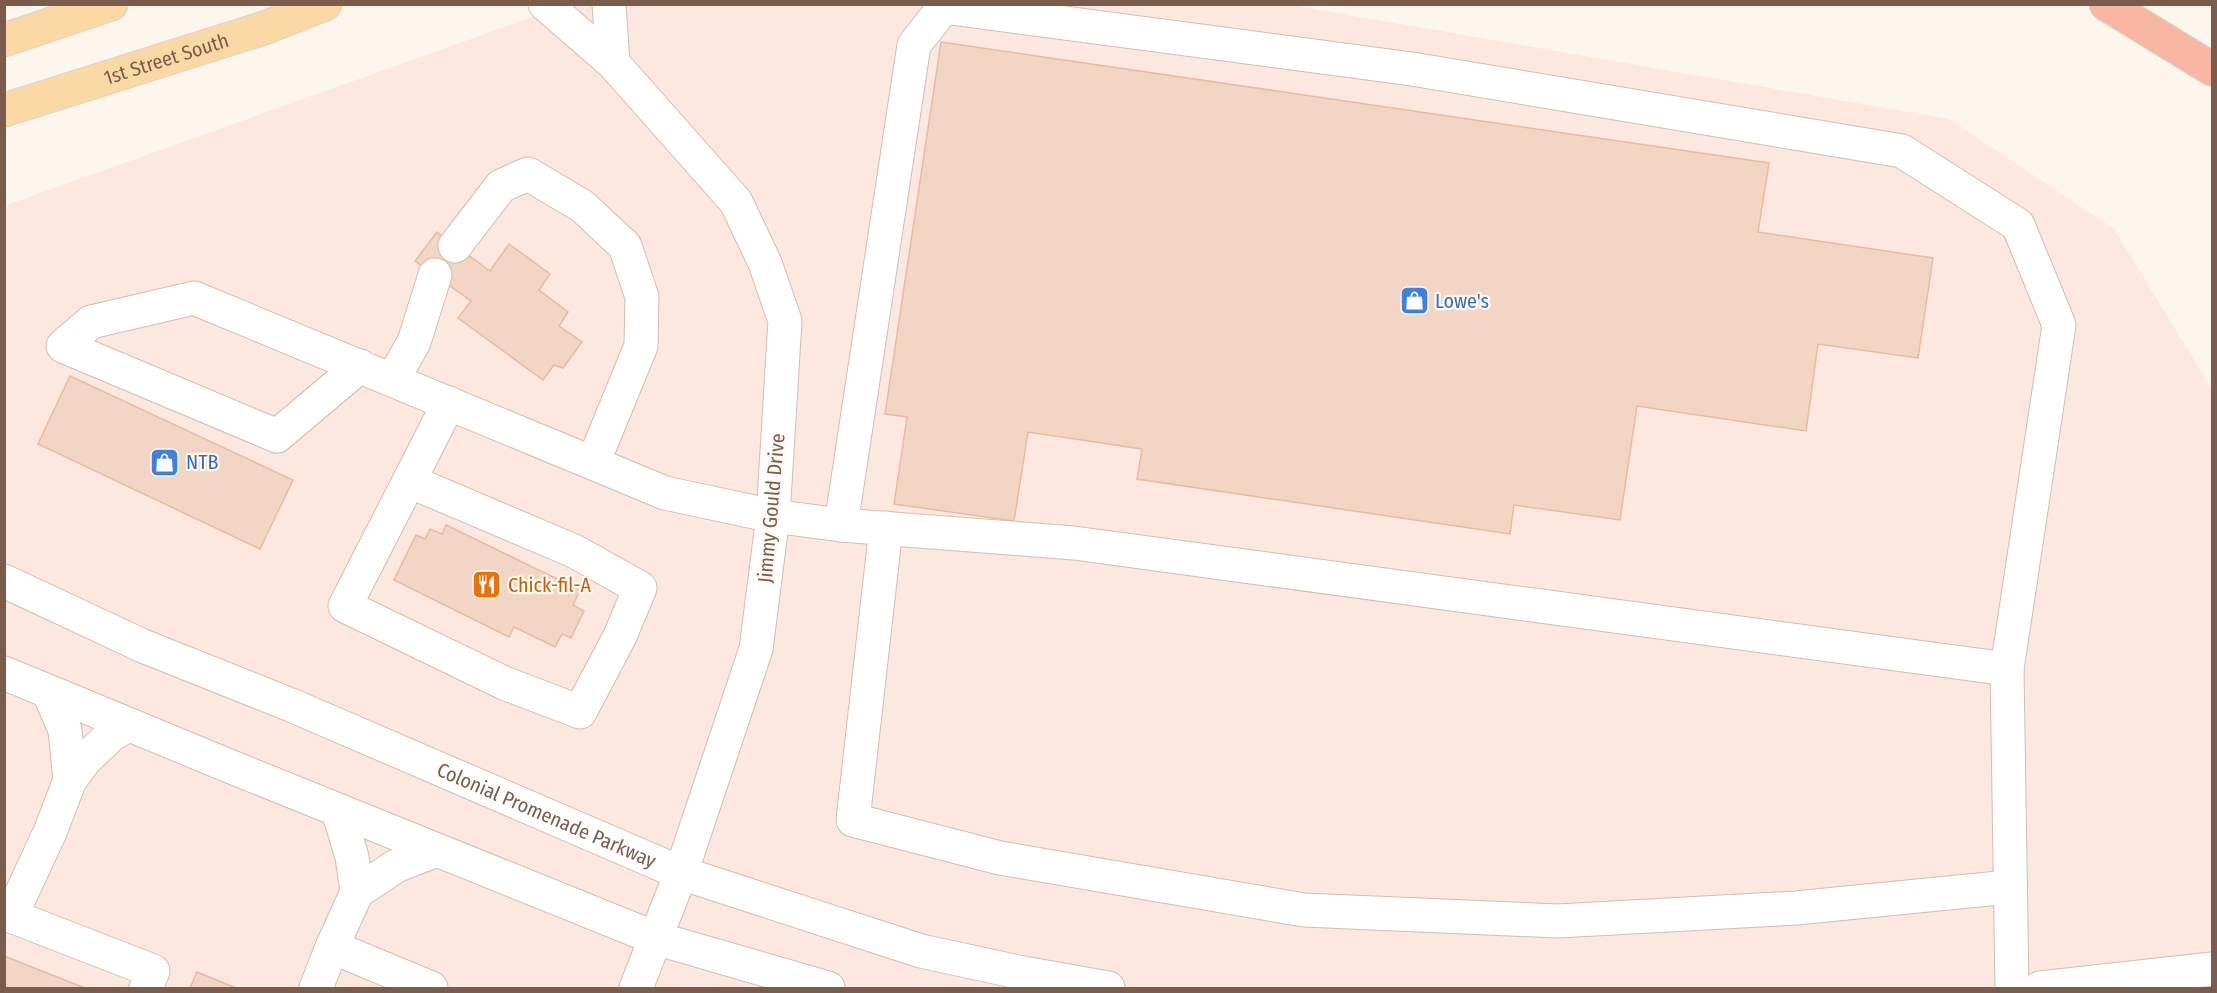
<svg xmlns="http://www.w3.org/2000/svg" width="2217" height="993" font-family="'Fira Sans Condensed',sans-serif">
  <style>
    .commercial { fill: #fde8e0 }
    .building { fill: #f3d5c3; stroke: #e6bba3; stroke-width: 1.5 }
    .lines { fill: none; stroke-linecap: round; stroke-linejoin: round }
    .minor-casing { stroke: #d1beb0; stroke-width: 35 }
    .major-casing { stroke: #dad1cd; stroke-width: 35 }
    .highway-casing { stroke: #dad1cd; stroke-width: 35 }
    .minor { stroke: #fff; stroke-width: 33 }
    .major { stroke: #fbd9a5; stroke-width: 33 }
    .highway { stroke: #f7b7a3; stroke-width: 33 }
    .labels { text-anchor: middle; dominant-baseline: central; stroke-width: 4.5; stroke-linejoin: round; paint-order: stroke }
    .street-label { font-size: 20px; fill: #7a5c4d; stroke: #fffaf3 }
    .shop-label { font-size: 20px; fill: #366cbe; stroke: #fffaf3; text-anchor: start }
    .food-label { font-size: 20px; fill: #c56008; stroke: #fffaf3; text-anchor: start }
  </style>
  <rect width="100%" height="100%" fill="#fdf6ec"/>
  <!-- commercial -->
  <path class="commercial" d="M569,4L1290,5L1949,119L2114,229L2212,389V988H5L4,206Z"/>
  <!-- building -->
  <path class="building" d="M941,42L1769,163L1758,232L1933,258L1918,358L1818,344L1806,431L1637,406L1620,520L1514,505L1510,534L1137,479L1142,449L1028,432L1014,521L894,504L907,417L885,414Z
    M437,232L490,271L509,244L550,274L539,290L568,312L559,326L582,342L563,368L554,365L543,380L458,318L471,301L415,261Z
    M70,376L293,480L260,549L38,444Z
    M446,525L580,590L573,605L584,611L571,638L562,634L555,647L514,627L509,637L394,580L416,535L425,539L430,529L442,534Z
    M4,956L85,988H4Z
    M197,972L236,988H190Z"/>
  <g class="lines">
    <defs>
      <g id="minor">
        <path d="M545,4L613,63L736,202L765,263L785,321L773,516L756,649L681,873L636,988"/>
        <path d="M609,4L613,63"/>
        <path d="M455,246L501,186L528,174L582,206L625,246L642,297L641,346L593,463"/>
        <path d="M360,366L277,436L63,346L91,322L194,298L665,493L773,516L841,525L1074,543L2007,669L2012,988"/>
        <path d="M393,379L414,342L435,275"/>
        <path d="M409,481L574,551L640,588L620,636L580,712L504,683L345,606L449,403"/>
        <path d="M841,525L914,45L944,7L1412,69L1902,151L2018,225L2059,325L2007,669"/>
        <path d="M886,528L853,820L1000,858L1304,910L1558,921L1796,908L2009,887"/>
        <path id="s1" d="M4,581L143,646L291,705L681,873L921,951L1018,972L1108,988"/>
        <path d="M4,673L234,768L655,938L828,988"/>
        <path d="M49,693L65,730L70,780"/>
        <path d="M128,725L111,735L85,760L70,780L50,832L11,916L153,971L146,988"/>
        <path d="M338,810L352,857L357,892"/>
        <path d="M332,947L357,892L396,866L437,850"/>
        <path d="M316,988L332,947L431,988"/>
        <path d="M2040,988L2212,969"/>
      </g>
      <g id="major">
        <path d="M4,40L111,4"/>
        <path id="s2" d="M4,110L264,28L325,4"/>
      </g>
      <path id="highway" d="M2106,4L2212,69"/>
    </defs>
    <!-- minor casing -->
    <use href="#minor" class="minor-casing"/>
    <!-- major casing -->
    <use href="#major" class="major-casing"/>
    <!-- highway casing -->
    <use href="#highway" class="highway-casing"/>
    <!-- minor -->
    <use href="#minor" class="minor"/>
    <!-- major -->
    <use href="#major" class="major"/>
    <!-- highway -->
    <use href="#highway" class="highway"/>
  </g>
  <!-- icons -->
  <defs>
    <symbol id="shop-square" viewBox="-11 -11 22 22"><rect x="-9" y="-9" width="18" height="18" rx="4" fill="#3f7fe0" stroke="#fffaf3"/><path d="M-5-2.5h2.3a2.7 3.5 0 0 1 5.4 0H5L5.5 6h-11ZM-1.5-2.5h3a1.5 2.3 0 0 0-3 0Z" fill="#fff"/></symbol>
    <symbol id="restaurant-square" viewBox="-11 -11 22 22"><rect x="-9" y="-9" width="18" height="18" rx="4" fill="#e8710a" stroke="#fffaf3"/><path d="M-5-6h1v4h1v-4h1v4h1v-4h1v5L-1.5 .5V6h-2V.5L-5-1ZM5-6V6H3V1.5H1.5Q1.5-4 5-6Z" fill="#fff"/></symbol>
  </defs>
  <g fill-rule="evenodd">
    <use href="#shop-square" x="1398" y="284" width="33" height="33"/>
    <use href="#shop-square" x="148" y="446" width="33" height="33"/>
    <use href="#restaurant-square" x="470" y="568" width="33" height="33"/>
  </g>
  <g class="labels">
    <!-- street labels -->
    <g class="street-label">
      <text stroke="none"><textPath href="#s2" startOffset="170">1st Street South</textPath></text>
      <text transform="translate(771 508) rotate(-85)">Jimmy Gould Drive</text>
      <text stroke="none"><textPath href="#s1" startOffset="591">Colonial Promenade Parkway</textPath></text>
    </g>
    <!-- shop labels -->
    <g class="shop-label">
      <text x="1435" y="301">Lowe's</text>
      <text x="186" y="462">NTB</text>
    </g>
    <!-- food labels -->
    <g class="food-label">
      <text x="508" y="585">Chick-fil-A</text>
    </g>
  </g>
  <!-- border -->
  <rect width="2217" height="993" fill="none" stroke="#7a5c4d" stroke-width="12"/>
</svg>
